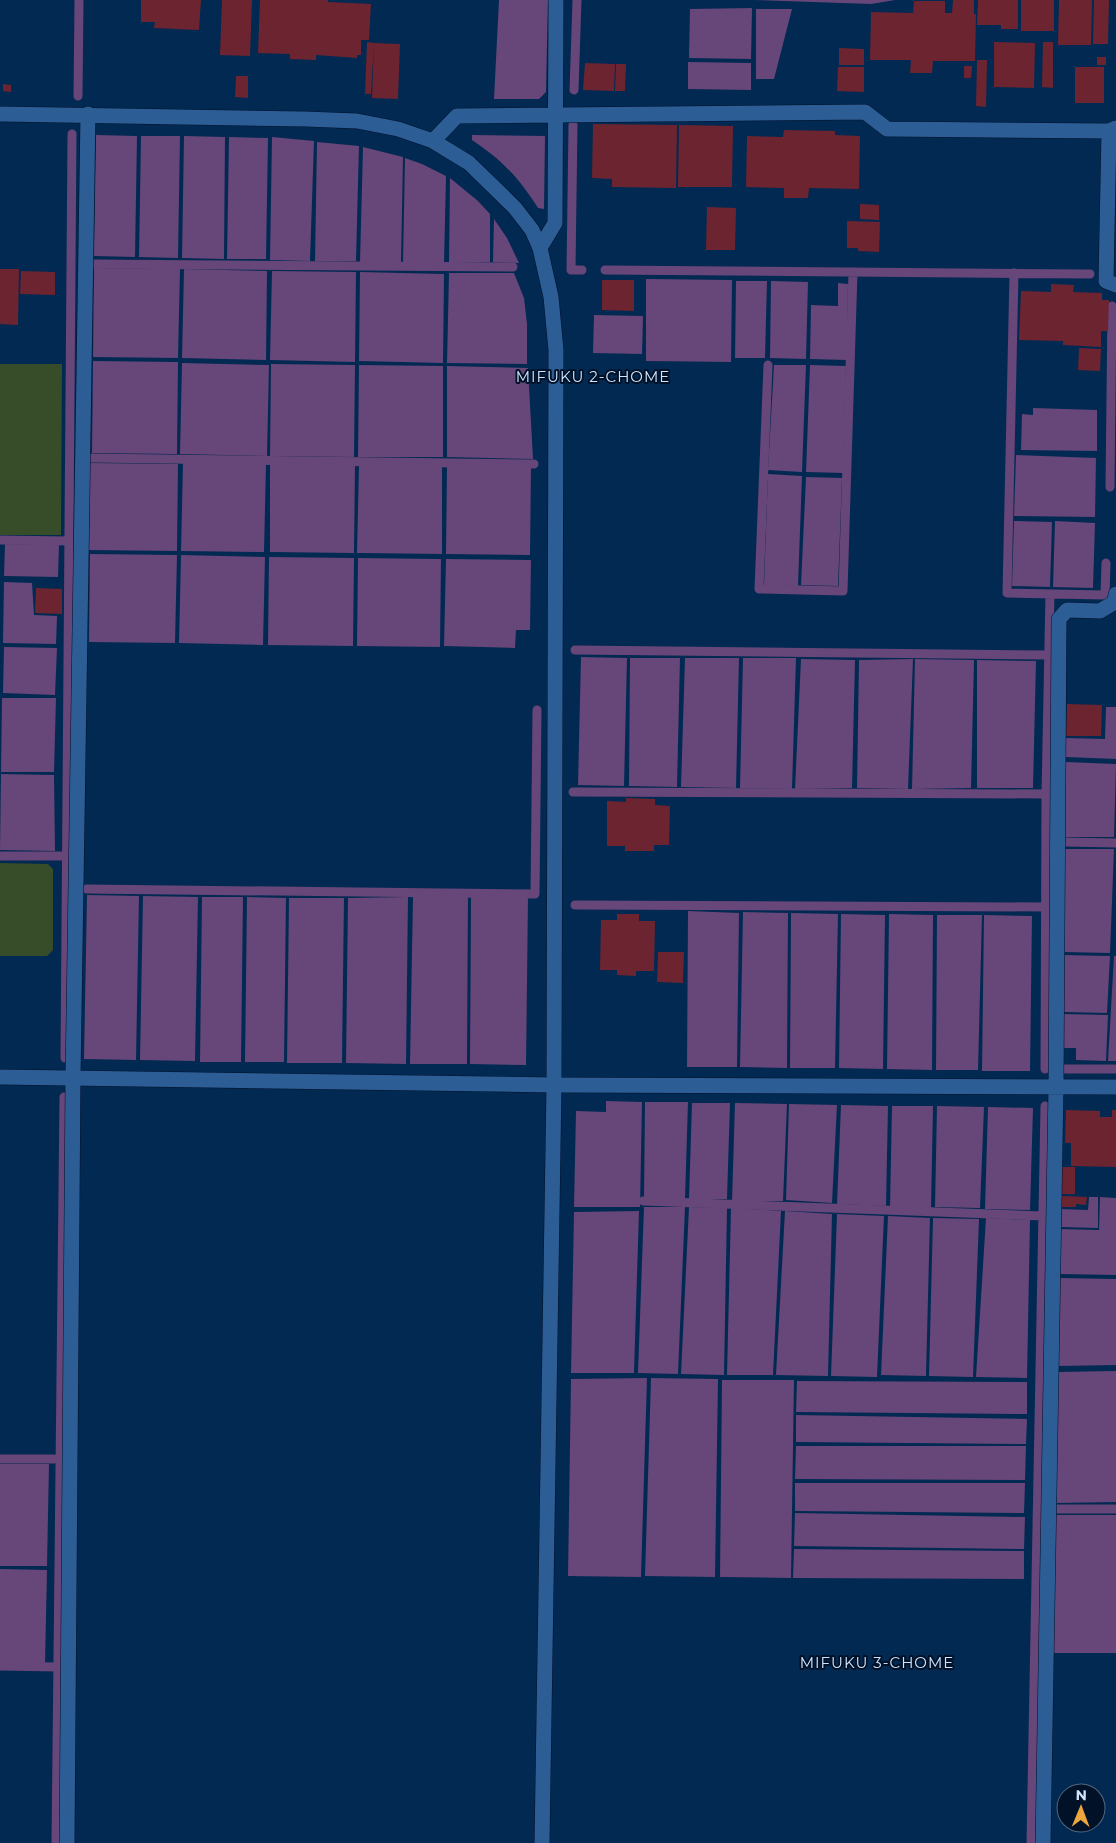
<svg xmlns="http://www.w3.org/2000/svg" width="1116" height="1843" font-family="Montserrat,sans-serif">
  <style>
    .green { fill: #374c28 }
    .water { fill: #674679 }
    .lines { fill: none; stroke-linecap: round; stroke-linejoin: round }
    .stream { stroke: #674679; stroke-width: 9 }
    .building { fill: #6d2431 }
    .minor-casing { stroke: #00112c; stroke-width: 16 }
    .tertiary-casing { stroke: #00112c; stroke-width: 16 }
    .minor { stroke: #2c5d94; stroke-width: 15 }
    .tertiary { stroke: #2c5d94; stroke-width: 15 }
    .labels { text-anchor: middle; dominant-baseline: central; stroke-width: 4; stroke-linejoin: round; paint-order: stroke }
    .neighbourhood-label { font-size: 15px; letter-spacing: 1px; fill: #cfe4fe; stroke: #011228 }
  </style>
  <rect width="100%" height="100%" fill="#022951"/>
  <!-- green -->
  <path class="green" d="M0,364H62L61,535H0Z
    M0,863L48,864L53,869V950L47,956H0Z"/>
  <!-- water -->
  <path class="water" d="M499,0H548L546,92L539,99H494Z
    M754,0H895L871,4Z
    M752,8L751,59L689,58L690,9Z
    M756,9H792L774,79H756Z
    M688,62L751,63V90L688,89Z
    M96,135L137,136L135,257L94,256Z
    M472,135L545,136L544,209L538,208C518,177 503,161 472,140Z
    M141,136H180L178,258L139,257Z
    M184,136L225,137L224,259L182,258Z
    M229,137L268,138L266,259H227Z
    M272,137L314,141L310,261L270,260Z
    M317,142L359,146L356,261H315Z
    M363,147L403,157L401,262H360Z
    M405,158L422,164L446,176L444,263L403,262Z
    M450,178L478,201L490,214V262L449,263Z
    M494,219L507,238L519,263L493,262Z
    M94,268L180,269L178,358L93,357Z
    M184,269L267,271L266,360L182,358Z
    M272,271L356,272L355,362L270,360Z
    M360,272L444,274L443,363L359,361Z
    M449,273H514L524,298L527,324V364L447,363Z
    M646,279L732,280L731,362L646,361Z
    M736,281H767L765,358H735Z
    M771,281L808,282L806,359L770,358Z
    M838,283L848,284L847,360L810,359L811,305L838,306Z
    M594,315L643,316L642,354L593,353Z
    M93,361L178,362L177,454L92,453Z
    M182,363L269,365L267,456L180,454Z
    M271,364L355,365L354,457L270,456Z
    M359,365L443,366V457H358Z
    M774,365H806L802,472L768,470Z
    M810,365L846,366L843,473L806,472Z
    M447,366L528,368L533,459L447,457Z
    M1033,408L1097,410V451L1021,450L1022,414L1033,415Z
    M1016,455L1096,458L1095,517L1014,516Z
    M90,463L178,464L177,551L89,550Z
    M183,463L266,464L264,552L181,551Z
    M270,465H355L354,553L270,552Z
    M359,465L442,466V554L357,553Z
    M447,466L531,467L530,555L446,554Z
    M768,474L802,476L798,586L764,585Z
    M806,477L842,478L838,586L801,585Z
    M1014,521L1052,522L1050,587L1012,586Z
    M1055,521L1095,523L1093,588L1053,587Z
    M5,544L59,545L58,577L4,576Z
    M90,554L177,555L175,643L89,642Z
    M181,555L265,557L263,645L179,643Z
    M269,557L354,558L353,646L268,645Z
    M358,558L441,559L440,647L357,646Z
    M446,559L531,560L530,630H516L515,648L444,646Z
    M4,582L32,583L34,615L57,616L56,644L3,643Z
    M4,647L57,648L55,695L3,693Z
    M581,657L627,658L624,786L578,785Z
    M630,658H680L677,787L629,786Z
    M685,658H739L736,788L681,787Z
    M743,658H796L792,789L740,788Z
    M801,659L855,660L852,788L795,789Z
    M913,659L908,789L857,788L859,660Z
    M915,659L974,660L971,788L912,789Z
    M977,660L1036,661L1033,788H977Z
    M2,698H56L54,772H1Z
    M1106,707H1116V759L1066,757V738L1105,739Z
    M1066,762L1116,764L1114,837H1064Z
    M1,774L54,775L55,851L0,850Z
    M1065,849H1114L1110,953L1063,952Z
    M87,895L139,896L136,1060L84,1059Z
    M143,896L198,897L195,1061L140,1060Z
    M202,897H243L241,1062H200Z
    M247,897L286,898L284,1062H245Z
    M408,897L406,1064L346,1063L348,898Z
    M413,897H468L467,1064H410Z
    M471,897L528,898L526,1065L470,1064Z
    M289,898H344L342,1063H287Z
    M688,911L739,913L737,1067H687Z
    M743,912L788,913L787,1068L740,1067Z
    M791,913L838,914L835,1068H790Z
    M841,914L885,915L883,1069L839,1068Z
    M889,914L933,915L932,1070L887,1069Z
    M937,915H982L978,1070H936Z
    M984,915L1032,916L1030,1071H982Z
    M1063,955L1110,956L1107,1013L1064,1012Z
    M1114,956H1116V1061H1108Z
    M1063,1014L1108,1015L1106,1061L1076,1060V1048H1062Z
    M606,1101L642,1102L640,1207H574L576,1111L606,1112Z
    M645,1102H688L685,1199L644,1197Z
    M692,1103H730L727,1199H689Z
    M735,1103L787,1104L783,1201H732Z
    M789,1104L837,1105L832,1203L786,1200Z
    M841,1105L888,1106L886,1206L837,1204Z
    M892,1106H933L931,1208L890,1207Z
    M937,1106L984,1107L980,1208L935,1207Z
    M988,1107L1033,1108L1030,1210L985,1209Z
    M1089,1197H1098V1228L1060,1227V1209L1088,1210Z
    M1100,1197L1116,1198V1275L1059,1274V1229L1099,1230Z
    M644,1207H685L678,1374L638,1373Z
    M689,1207L727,1208L724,1375L681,1374Z
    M731,1208L781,1211L773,1375H727Z
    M639,1211L634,1373H571L574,1212Z
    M785,1211L832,1214L828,1376L776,1375Z
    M837,1214L884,1216L877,1377L831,1376Z
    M888,1216L930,1218L926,1376L881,1375Z
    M933,1218L979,1219L973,1377L929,1376Z
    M986,1218L1030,1220L1027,1378L976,1377Z
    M1059,1278L1116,1279V1365L1058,1366Z
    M1116,1371V1502L1057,1503V1372Z
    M647,1378L641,1577L568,1576L571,1379Z
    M651,1378L718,1379L715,1577L645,1576Z
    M722,1380H794L791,1578L720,1577Z
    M797,1381L1027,1382V1414L796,1412Z
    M796,1415L1027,1419L1026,1444L796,1442Z
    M796,1446H1026L1025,1480L795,1479Z
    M0,1464H49L47,1566H0Z
    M795,1483H1025L1024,1513L795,1511Z
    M795,1513L1025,1517L1024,1549L794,1546Z
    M1054,1515H1116V1653H1053Z
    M794,1549L1024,1551V1579L793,1578Z
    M0,1569L47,1570L45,1663L0,1662Z"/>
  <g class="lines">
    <!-- stream -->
    <path class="stream" d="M574,90L577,0
      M78,96L79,0
      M573,125L571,270H582
      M94,264L513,267
      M605,270L1090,274
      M1014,273L1007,593L1105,595L1106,563
      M768,365L759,589L843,591L853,272
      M92,458L534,464
      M1110,487L1112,306
      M0,540L69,541
      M575,650L1049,655
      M573,792L1046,794
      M1065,842L1116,843
      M0,856H66
      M87,889L535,894L537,710
      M575,905L1047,907
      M65,1058L72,134
      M1045,1069L1046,794L1050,594
      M1063,1069H1116
      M643,1201L1043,1216
      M0,1459H60
      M1055,1509H1116
      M0,1666L57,1667
      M56,1843L64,1097
      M1031,1843L1045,1106"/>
  </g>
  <!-- building -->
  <path class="building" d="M141,0H201L199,30L154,28L155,22H141Z
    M222,0H252L250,56L220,55Z
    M260,0H328V2L371,4L369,40H361V55H357V58L316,55V60L290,59V54L258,53Z
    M953,0H974V14H976L975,61H933L932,73H910L911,60H870L871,12L913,13L914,1H945V13H952Z
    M978,0H1018V29H1001V25H977Z
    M1021,0H1054V31H1021Z
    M1059,0H1092L1091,45H1058Z
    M1094,0H1109L1108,44H1093Z
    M367,42L374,43L371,94H365Z
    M994,42L1035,43L1034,88L994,87Z
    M1043,42H1053V88L1042,87Z
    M374,43L400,44L398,99L372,98Z
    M839,48L864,49V65H839Z
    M1097,57H1106V65H1097Z
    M977,60H987L986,107L976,106Z
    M585,63L615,64L614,91L583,90Z
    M616,64H626L625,91H615Z
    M964,66H972L971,78H964Z
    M838,67H864V92L837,91Z
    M1075,67H1104V103H1075Z
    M236,76H248V98L235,97Z
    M3,84L11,85V92L3,91Z
    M593,124L677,125L676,188L612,187V179L592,178Z
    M679,125L733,126L732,187H678Z
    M784,130L835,131V135L860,136L859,189L809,188L808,198H784V188L746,187L747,136L783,137Z
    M860,204L879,205V220L860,219Z
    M707,207L736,208L735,250H706Z
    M847,221L880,222L879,252L858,251V248H847Z
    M0,269H19L18,325L0,324Z
    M21,271L55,272V295L20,294Z
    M602,280H634V311L602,310Z
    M1051,284L1074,285L1073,292L1102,293V300H1109L1108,331H1101V347L1063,345V341L1019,340L1021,291L1051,292Z
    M1079,348L1101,349L1100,371L1078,370Z
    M36,588L62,589V614L35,613Z
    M1067,704L1102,705L1101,736H1066Z
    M626,798L655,799V805L670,806L669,845H654V851H625V846H607V801L626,802Z
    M617,914H639V921H655L654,971H636V976L617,975V970H600L601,920H617Z
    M658,952H684L683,983L657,982Z
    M1066,1110L1100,1111V1117H1112V1110H1116V1167L1071,1166V1143H1065Z
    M1062,1167H1075V1194H1062Z
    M1062,1196L1087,1197L1086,1205L1076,1204V1207H1062Z"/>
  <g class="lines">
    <defs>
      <path id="minor" d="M1109,131L1106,281L1116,285
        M433,141L457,116L865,112L887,129L1109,131L1116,128
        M540,248L555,223L556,0
        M0,1077L554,1085L1116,1087
        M67,1843L73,1078L88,114
        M1043,1843L1056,1087L1059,619L1067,610L1100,611L1115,602L1116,594"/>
      <path id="tertiary" d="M0,114L305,119L357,121L398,129L433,141L469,163L515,208L532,230L540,248L551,297L556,350L554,1085L542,1843"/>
    </defs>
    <!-- minor casing -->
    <use href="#minor" class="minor-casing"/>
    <!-- tertiary casing -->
    <use href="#tertiary" class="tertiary-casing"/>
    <!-- minor -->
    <use href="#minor" class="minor"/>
    <!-- tertiary -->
    <use href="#tertiary" class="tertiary"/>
  </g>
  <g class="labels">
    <!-- neighbourhood labels -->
    <g class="neighbourhood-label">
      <text x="593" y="376">MIFUKU 2-CHOME</text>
      <text x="877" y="1662">MIFUKU 3-CHOME</text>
    </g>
  </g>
  <!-- north arrow -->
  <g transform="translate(1081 1808) rotate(1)"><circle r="24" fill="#011228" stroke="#53667e"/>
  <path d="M0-4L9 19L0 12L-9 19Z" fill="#eea73d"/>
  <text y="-8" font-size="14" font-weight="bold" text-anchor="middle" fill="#cfe4fe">N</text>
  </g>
</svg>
